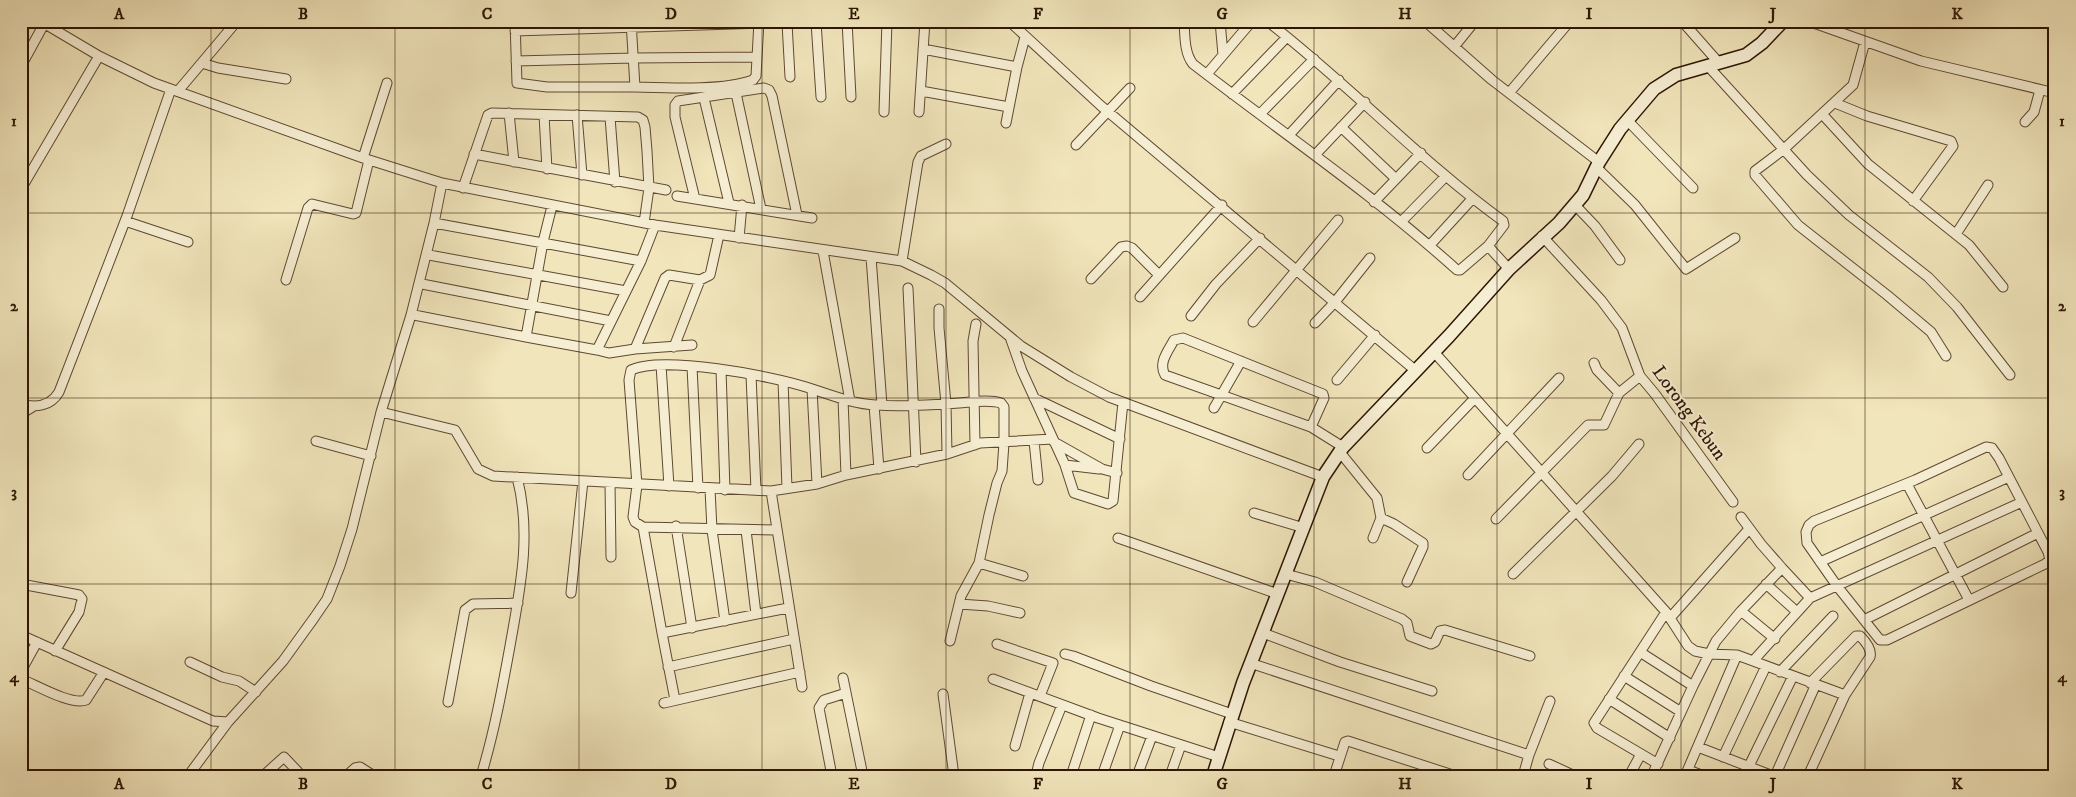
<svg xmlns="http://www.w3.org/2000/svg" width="2076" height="797" font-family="'IM FELL DW Pica',serif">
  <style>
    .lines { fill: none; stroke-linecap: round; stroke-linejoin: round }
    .street-casing { stroke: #5f4931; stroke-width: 11 }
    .secondary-casing { stroke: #2e1503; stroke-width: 15 }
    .street { stroke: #f6eed3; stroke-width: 9 }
    .secondary { stroke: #f6eed3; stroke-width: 12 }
    .grid { fill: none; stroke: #2e1503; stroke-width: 1; stroke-opacity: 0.55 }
    .labels { text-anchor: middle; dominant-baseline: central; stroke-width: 4; stroke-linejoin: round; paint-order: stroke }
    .street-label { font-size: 19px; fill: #2e1503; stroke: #f6eed3 }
    .neatline { fill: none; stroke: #2e1503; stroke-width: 2 }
    .grid-label { font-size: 16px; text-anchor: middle; font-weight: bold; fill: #2e1503 }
  </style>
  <rect width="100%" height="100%" fill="#f1e5bb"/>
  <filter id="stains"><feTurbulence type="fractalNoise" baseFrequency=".004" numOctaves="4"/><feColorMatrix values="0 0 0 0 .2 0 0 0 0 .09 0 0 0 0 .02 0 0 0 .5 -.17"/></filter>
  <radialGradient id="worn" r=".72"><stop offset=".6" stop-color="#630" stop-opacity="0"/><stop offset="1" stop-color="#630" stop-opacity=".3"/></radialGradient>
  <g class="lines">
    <defs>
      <path id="street" d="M40,21L99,56L154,83L363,158L442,183L655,225L902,261L931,275L945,283L1021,346L1071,377L1109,397L1323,477
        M515,21L517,83L547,87H635
        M631,21L635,87C667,88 724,91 753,80L756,76L759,21
        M847,21L851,97
        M1009,21L1100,105L1416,371
        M1184,21C1185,35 1184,53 1193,64C1281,132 1374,195 1457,270H1460L1488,246L1504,225L1503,221C1420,161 1349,84 1267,21
        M1220,21L1223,55
        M1425,21L1492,80L1599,162
        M1682,21L1719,63
        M1808,21L1921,61L2055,93
        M816,22L821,97
        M787,23L790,77
        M515,31L830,21
        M1865,42L1853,85L1784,149L1755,171V175L1798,225L1887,295L1931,332L1946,356
        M1454,47L1475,21
        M923,49L1017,67
        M516,61L633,58L757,57
        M202,63L218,68L286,79
        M21,66L44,24
        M1708,66L1807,175L1849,215L1928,277L1957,307L2010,375
        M1207,74L1252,21
        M178,91L237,21
        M921,91L1009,107
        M736,93L761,209
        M1509,93L1570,21
        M1232,94L1287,37
        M704,98L729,203
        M1835,103L1867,116L1951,141L1953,146L1913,201
        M884,112L887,21
        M919,112L925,21
        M509,113L514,162
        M1260,114L1314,59
        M544,115L547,169
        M577,115L582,175
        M1823,115L1868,164L1969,245L2003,287
        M610,117L615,182
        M1627,120L1693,188
        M2025,122L2034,112L2040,90
        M1006,123L1017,67L1025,37
        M1341,127L1396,179
        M1289,135L1339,80
        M1076,145L1130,88
        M474,154L666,190
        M1315,155L1365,102
        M363,158L387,83
        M2055,164V178
        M1597,168L1635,205L1686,269L1735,238
        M463,188L488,115L492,113L638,117L643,120L645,127L647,151L649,188L644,223
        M21,189L99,56
        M677,196L812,218
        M695,199L675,117V105L678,101L764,88L769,90L772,96L797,215
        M1374,202L1421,153
        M1575,205L1595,226L1620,260
        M552,206L543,242L526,337L597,350L641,261L655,225
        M125,221L188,242
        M1401,222L1446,176
        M434,223L641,261
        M1956,234L1988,185
        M1542,236L1601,300L1622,328L1640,376L1655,394L1733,502
        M739,238L742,205
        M1430,245L1472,199
        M1488,246L1509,269
        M823,251L850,401
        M429,255L626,291
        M871,257L882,405
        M902,261L918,162L921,156L946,144
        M1091,279L1121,247L1127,246L1132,248L1158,274
        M286,280L308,208L312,204L353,214L356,213L369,160
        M422,284L611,321
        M908,288L916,462
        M1140,297L1222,205
        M939,309V328L946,404L947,454
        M414,315L526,337
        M1191,316L1216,284L1260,238
        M1253,322L1338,220
        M1315,323L1335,302L1370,258
        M1010,337L1022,371L1065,465L1074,493L1108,504L1113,501L1123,402
        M674,347L700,280
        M635,349L692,345
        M597,350L609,353L635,349L665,278L669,275L700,280L710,275L719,235
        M1434,352L1666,612L1688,646L1695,651L1709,654L1737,655L1845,695
        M1594,363L1597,370L1619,393
        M661,365L669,486
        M692,367L698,488
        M721,370L725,490
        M751,375L756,490
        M1337,380L1375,335
        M783,381L787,488
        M812,389L817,484
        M1034,398L1120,439
        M843,399L846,475
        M21,404C36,408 51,406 59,392L127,216L171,89
        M874,405L879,469
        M1214,408L1241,361
        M381,412L455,430L478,469L493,476L771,491L817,484L846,475L947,454L980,443L1053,439
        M21,414L34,406
        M1311,427L1324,398L1323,394L1183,338L1174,340C1168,351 1158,363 1165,375L1311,427L1343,447
        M316,441L371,456
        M1034,441L1038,480
        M1054,442L1102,469L1117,473
        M975,445L973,341L976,324
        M1986,447L1992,448L1999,458L2048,552L2050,560L2045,564L1887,640H1880L1837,586L1807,543L1806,532L1809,525L1814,521L1915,480Z
        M1427,448L1475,398
        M1339,451L1377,498L1381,518L1373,538
        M1065,465L1099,469
        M1468,475L1559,378
        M610,483L611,557
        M1907,484L1969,600
        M710,489L712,530L725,621
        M771,491L802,687
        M1254,513L1304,528
        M1381,518L1394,524L1423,543V547L1407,582
        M1496,519L1588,425H1604L1619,393L1640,376
        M676,526L692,628
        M643,527L662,633L788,608
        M746,530L756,614
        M776,530L643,527L635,522L633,517L637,485L629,380L631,370C663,355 771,376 806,387C829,394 852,404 876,405C904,407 932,405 959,403C972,402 989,399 1001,403L1004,407V443L1002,471L997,483L989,515L979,563L961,596L950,641
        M1118,538L1278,594
        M1820,562L2009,477
        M979,563L1023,576
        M1782,568L1810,598
        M1286,574L1315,582L1402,619L1407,623L1410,636L1431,644L1435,642L1440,631L1445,630L1530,656
        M1513,574L1612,476L1639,444
        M21,584L74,594L79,595L82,599L79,612L55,651
        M1766,584L1797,612
        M571,593L583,481
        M959,604L988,606L1020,613
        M1741,611L1775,639
        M1670,618L1749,529
        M1864,620L2038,533
        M662,633L675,700
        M1263,633L1340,662L1432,691
        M21,635L213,721L228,722L283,661L314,618L327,599L340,566L352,529L381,412L411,315L434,223L442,183
        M997,644L1053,663L1040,696
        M1640,652L1693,686
        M1065,654L1073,656L1151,686L1232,714
        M1753,661L1810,598L2022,502
        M190,662L222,677L239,681L256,692
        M1250,663L1529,755
        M668,667L794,639
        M21,671L37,642
        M1780,672L1833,616
        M1624,676L1681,712
        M843,678L863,776
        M21,679C36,685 72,706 86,700L104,672
        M993,679L1098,718L1219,757
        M943,694L954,776
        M1609,699L1670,738
        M448,702L465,610L473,604L518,603
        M664,703L800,672
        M1229,722L1339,756
        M1015,746L1030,693
        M1698,747L1773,776
        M1723,757L1766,666
        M1549,764L1575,776
        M1658,764L1597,728L1594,723L1666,612
        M1749,766L1793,676
        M1688,770L1704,776
        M1654,771L1693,686L1716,641L1741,611L1782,568L1761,544L1741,517
        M188,776L228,722
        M263,776L284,757L302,776
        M346,776L355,768L360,767L374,776
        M481,776C494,733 502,690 510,646C520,589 532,535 517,477
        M832,776L819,708L824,700L846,693
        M1039,776L1037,771L1039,763L1062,705
        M1071,776L1091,715
        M1102,776L1120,725
        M1137,776L1152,736
        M1170,776L1181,745
        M1334,776L1345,742L1348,741L1456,776
        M1523,776L1529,755L1550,701
        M1579,776H1595
        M1629,776L1641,754
        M1685,776L1737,655
        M1775,776L1816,684
        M1808,776L1845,695L1870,657C1872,650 1865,641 1860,636H1856L1810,683"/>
      <path id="secondary" d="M1213,776L1243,683L1323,477L1343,447L1449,336L1509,269L1559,223L1583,195L1599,162L1620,129L1654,89L1676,75L1746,55L1762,43L1783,21"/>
    </defs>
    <!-- street casing -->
    <use href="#street" class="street-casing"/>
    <!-- secondary casing -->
    <use href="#secondary" class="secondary-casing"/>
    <!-- street -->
    <use href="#street" class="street"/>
    <!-- secondary -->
    <use href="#secondary" class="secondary"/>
  </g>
  <!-- grid -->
  <path class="grid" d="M211,21V776M395,21V776M579,21V776M762,21V776M946,21V776M1130,21V776M1314,21V776M1497,21V776M1681,21V776M1865,21V776M21,213H2055M21,398H2055M21,584H2055"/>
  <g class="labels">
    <!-- street labels -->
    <g class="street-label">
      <text transform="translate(1689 413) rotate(54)">Lorong Kebun</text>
    </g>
  </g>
  <!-- margin -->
  <rect width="2076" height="797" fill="none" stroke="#f1e5bb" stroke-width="55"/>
  <rect x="28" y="28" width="2020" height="742" class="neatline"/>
  <g class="grid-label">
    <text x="119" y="19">A</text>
    <text x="303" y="19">B</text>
    <text x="487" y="19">C</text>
    <text x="671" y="19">D</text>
    <text x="854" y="19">E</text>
    <text x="1038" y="19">F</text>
    <text x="1222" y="19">G</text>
    <text x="1405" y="19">H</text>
    <text x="1589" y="19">I</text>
    <text x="1773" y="19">J</text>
    <text x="1957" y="19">K</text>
    <text x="14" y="126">1</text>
    <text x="2062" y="126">1</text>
    <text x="14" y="311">2</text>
    <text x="2062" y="311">2</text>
    <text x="14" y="497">3</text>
    <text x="2062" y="497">3</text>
    <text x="14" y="682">4</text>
    <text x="2062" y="682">4</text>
    <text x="119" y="789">A</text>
    <text x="303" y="789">B</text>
    <text x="487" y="789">C</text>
    <text x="671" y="789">D</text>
    <text x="854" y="789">E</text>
    <text x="1038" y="789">F</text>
    <text x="1222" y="789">G</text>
    <text x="1405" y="789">H</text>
    <text x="1589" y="789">I</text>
    <text x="1773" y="789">J</text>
    <text x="1957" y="789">K</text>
  </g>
  <rect width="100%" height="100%" filter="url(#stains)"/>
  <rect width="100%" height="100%" fill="url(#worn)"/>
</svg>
